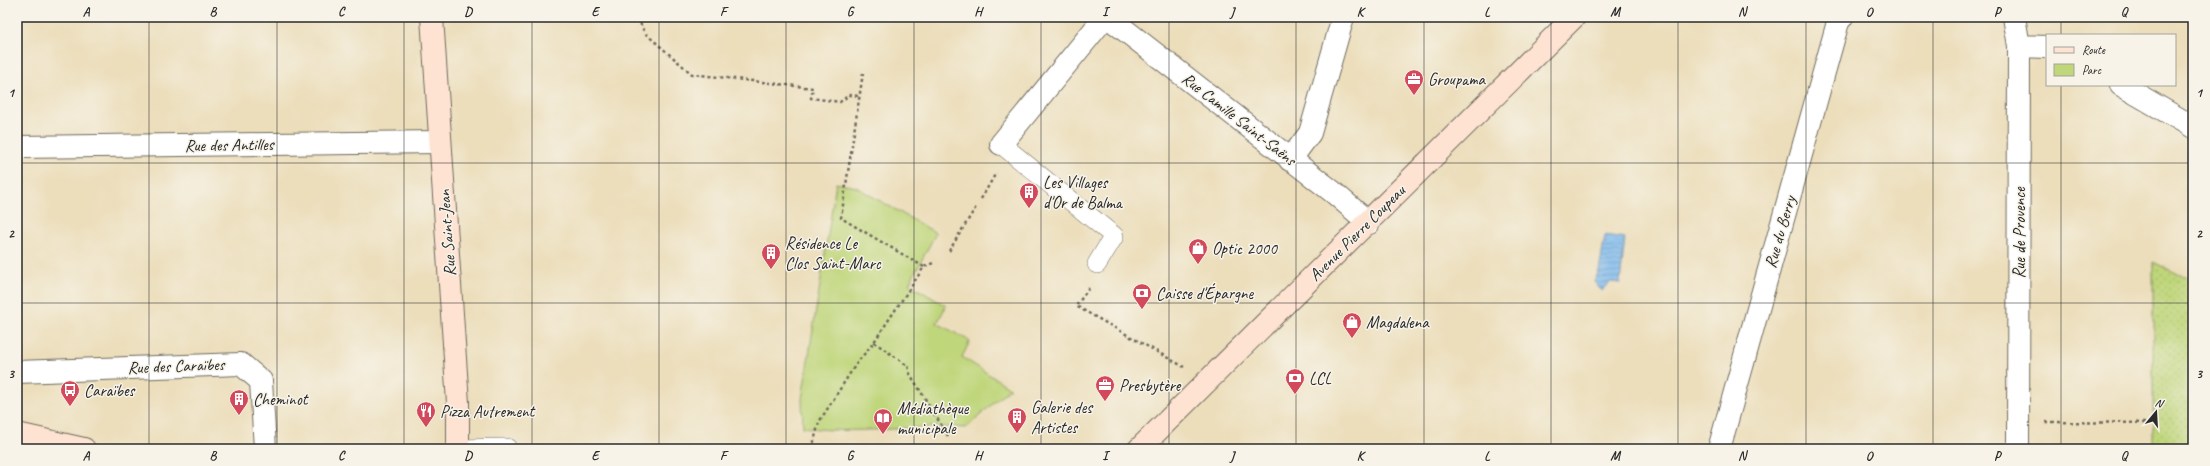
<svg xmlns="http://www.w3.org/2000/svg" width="2210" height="466" font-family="Caveat,sans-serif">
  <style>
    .grass { fill: url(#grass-dots); stroke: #758052 }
    .green { fill: #bfd67a; stroke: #758052 }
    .water { fill: url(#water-rules); stroke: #52718c }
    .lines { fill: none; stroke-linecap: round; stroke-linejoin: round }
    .lane-casing { stroke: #6f6a5d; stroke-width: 20 }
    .street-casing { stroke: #6f6a5d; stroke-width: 24 }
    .secondary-casing { stroke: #6f6a5d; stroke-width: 24 }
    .path { stroke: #6f6a5d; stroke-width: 2.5; stroke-dasharray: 3 3; stroke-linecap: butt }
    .lane { stroke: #fff; stroke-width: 19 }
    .street { stroke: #fff; stroke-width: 22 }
    .secondary { stroke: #fee3d2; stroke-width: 22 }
    .grid { fill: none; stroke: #2b2b2b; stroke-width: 1; stroke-opacity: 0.55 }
    .labels { text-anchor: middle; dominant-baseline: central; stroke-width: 3; stroke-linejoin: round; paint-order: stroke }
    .poi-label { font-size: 17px; fill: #2b2b2b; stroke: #f7f3e8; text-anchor: start }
    .street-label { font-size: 17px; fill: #2b2b2b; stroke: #f7f3e8 }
    .neatline { fill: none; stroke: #2b2b2b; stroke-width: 1.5 }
    .grid-label { font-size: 13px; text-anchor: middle; font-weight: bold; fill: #2b2b2b }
  </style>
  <defs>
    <pattern id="grass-dots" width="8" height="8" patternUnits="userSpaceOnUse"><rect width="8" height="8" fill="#bfd67a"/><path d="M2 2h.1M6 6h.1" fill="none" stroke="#a4b86a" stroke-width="1.8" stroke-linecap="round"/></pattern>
    <pattern id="water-rules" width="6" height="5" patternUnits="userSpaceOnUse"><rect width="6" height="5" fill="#7ab7ec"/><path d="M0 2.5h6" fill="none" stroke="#6495bf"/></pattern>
  </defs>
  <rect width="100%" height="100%" fill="#f7f3e8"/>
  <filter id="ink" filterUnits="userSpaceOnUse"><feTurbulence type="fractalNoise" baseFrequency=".025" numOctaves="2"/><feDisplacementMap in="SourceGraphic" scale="8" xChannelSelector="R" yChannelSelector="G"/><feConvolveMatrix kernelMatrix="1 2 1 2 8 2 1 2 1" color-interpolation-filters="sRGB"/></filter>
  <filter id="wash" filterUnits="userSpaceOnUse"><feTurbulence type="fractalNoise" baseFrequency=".012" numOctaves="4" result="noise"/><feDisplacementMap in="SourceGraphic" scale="16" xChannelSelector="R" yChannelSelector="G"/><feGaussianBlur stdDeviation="0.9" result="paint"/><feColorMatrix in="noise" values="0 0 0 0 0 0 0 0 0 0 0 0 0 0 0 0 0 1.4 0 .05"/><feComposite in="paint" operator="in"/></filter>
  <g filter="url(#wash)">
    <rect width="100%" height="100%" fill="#ecdebb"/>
    <!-- grass -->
    <path class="grass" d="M2153,262L2193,281V430H2191L2190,449H2153Z"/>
    <!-- green -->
    <path class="green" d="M836,183L856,187L936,233L909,284L946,306L937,323L970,341L962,357L1010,388L966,428C912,424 857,436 803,427L802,399Z"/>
    <!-- water -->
    <path class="water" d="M1605,235L1625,238L1620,283L1611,282L1602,291L1594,282L1599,271Z"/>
  </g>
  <g filter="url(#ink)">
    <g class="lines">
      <defs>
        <path id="lane" d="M1001,144L1114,236L1097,264
          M458,449L507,448"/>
        <path id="street" d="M1108,17L1333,192L1369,223
          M2014,17L2019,46L2018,449
          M2019,46L2047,47
          M2121,85L2193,127
          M1001,144L1105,17
          M17,147L440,142
          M1290,160L1310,133L1343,17
          M17,372L241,364L261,381L265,449
          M1719,449L1838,22L1842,17"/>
        <path id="secondary" d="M432,17L458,403V449
          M17,434L84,449
          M1139,449L1574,17"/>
      </defs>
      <!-- lane casing -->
      <use href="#lane" class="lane-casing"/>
      <!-- street casing -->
      <use href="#street" class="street-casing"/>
      <!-- secondary casing -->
      <use href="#secondary" class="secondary-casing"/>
      <!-- path -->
      <path class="path" d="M640,17L641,26L646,34L692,74L813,88L811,98L840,102L849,95L859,96
        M863,73L841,218L924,267
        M981,199L996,173
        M949,251L976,207
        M1089,288L1076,306L1184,367
        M874,342L908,366L910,374L948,436
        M2046,422L2153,423
        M812,449L819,422L856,364L874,342L924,267L933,263"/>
      <!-- lane -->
      <use href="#lane" class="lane"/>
      <!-- street -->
      <use href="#street" class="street"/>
      <!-- secondary -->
      <use href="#secondary" class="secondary"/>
    </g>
  </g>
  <!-- grid -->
  <path class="grid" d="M149,17V449M277,17V449M404,17V449M532,17V449M659,17V449M786,17V449M914,17V449M1041,17V449M1169,17V449M1296,17V449M1424,17V449M1551,17V449M1678,17V449M1806,17V449M1933,17V449M2061,17V35M2061,85V449M17,163H2193M17,303H2193"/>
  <!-- icons -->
  <defs>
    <symbol id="office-pin" viewBox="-11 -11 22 30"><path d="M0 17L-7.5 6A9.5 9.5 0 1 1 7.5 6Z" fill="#d1495b" stroke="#f7f3e8"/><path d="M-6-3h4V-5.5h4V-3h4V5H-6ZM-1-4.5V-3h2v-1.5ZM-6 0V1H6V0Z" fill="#fff"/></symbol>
    <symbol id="building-pin" viewBox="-11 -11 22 30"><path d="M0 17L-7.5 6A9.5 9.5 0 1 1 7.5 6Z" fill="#d1495b" stroke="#f7f3e8"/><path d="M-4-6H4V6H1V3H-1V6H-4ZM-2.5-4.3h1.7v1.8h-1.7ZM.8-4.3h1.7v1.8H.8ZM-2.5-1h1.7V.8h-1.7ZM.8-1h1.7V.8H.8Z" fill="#fff"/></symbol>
    <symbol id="shop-pin" viewBox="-11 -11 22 30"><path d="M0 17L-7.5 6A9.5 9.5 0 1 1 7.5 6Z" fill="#d1495b" stroke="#f7f3e8"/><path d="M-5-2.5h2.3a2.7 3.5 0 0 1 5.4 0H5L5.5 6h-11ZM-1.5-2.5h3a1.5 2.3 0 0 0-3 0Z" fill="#fff"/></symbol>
    <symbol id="bank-pin" viewBox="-11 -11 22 30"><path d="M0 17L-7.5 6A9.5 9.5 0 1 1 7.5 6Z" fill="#d1495b" stroke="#f7f3e8"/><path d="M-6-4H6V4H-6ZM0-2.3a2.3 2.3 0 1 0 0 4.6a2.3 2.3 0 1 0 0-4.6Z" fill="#fff"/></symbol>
    <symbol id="bus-pin" viewBox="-11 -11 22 30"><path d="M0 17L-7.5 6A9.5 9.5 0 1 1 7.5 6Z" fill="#d1495b" stroke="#f7f3e8"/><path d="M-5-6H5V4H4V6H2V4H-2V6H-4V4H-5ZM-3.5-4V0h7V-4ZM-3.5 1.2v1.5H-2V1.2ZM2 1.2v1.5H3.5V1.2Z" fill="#fff"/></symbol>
    <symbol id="restaurant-pin" viewBox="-11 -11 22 30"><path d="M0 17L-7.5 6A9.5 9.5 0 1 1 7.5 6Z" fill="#d1495b" stroke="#f7f3e8"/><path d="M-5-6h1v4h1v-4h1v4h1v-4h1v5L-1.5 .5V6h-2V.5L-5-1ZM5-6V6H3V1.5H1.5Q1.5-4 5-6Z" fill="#fff"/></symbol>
    <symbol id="library-pin" viewBox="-11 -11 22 30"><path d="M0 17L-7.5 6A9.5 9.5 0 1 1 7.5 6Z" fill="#d1495b" stroke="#f7f3e8"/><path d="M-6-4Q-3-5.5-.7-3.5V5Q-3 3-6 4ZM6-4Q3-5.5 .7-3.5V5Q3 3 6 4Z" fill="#fff"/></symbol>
  </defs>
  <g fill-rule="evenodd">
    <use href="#office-pin" x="1403" y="68" width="22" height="30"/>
    <use href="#building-pin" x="1018" y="181" width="22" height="30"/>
    <use href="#shop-pin" x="1187" y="237" width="22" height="30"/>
    <use href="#building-pin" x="760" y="242" width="22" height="30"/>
    <use href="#bank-pin" x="1131" y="282" width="22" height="30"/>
    <use href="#shop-pin" x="1341" y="311" width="22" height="30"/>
    <use href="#bank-pin" x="1284" y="367" width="22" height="30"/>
    <use href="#office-pin" x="1094" y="374" width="22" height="30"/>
    <use href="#bus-pin" x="59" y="379" width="22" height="30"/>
    <use href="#building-pin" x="228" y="388" width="22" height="30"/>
    <use href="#restaurant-pin" x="415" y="400" width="22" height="30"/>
    <use href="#building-pin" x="1006" y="406" width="22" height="30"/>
    <use href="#library-pin" x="872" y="407" width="22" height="30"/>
  </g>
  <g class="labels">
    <!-- poi labels -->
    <g class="poi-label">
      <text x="1428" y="79">Groupama</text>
      <text x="1043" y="182">Les Villages<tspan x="1043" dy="20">d'Or de Balma</tspan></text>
      <text x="785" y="243">Résidence Le<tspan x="785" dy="20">Clos Saint-Marc</tspan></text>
      <text x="1212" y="248">Optic 2000</text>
      <text x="1156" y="293">Caisse d'Épargne</text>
      <text x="1366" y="322">Magdalena</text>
      <text x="1309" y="378">LCL</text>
      <text x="1119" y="385">Presbytère</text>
      <text x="84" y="390">Caraïbes</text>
      <text x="253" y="399">Cheminot</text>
      <text x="1031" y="407">Galerie des<tspan x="1031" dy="20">Artistes</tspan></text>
      <text x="897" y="408">Médiathèque<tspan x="897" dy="20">municipale</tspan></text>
      <text x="440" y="411">Pizza Autrement</text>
    </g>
    <!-- street labels -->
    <g class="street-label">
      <text transform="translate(1239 119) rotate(38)">Rue Camille Saint-Saëns</text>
      <text transform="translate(229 145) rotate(-1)">Rue des Antilles</text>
      <text transform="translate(1780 232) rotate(-74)">Rue du Berry</text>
      <text transform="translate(447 233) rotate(-94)">Rue Saint-Jean</text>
      <text transform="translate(1357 233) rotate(-45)">Avenue Pierre Coupeau</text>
      <text transform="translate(2019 233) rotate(-90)">Rue de Provence</text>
      <text transform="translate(176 366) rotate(-2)">Rue des Caraïbes</text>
    </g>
  </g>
  <!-- margin -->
  <rect width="2210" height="466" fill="none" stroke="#f7f3e8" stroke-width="44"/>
  <!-- legend -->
  <rect x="2046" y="34" width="130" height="52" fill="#f7f3e8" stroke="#a5a39c"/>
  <rect x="2054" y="47" width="20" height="6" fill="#fee3d2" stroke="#a5a39c"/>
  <text x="2082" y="54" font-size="12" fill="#2b2b2b">Route</text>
  <rect x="2054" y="64" width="20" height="12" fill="#bfd67a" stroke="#a5a39c"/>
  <text x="2082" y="74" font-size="12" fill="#2b2b2b">Parc</text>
  <!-- north arrow -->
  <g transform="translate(2156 412) rotate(18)" stroke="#f7f3e8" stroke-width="3" paint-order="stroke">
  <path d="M0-3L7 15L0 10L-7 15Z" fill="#2b2b2b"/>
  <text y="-6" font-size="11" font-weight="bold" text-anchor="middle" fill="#2b2b2b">N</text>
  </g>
  <rect x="22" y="22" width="2166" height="422" class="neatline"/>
  <g class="grid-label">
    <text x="86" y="16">A</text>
    <text x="213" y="16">B</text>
    <text x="341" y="16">C</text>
    <text x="468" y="16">D</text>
    <text x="595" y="16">E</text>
    <text x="723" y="16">F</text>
    <text x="850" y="16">G</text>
    <text x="978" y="16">H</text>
    <text x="1105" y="16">I</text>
    <text x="1232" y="16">J</text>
    <text x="1360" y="16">K</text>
    <text x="1487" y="16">L</text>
    <text x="1615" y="16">M</text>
    <text x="1742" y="16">N</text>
    <text x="1869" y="16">O</text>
    <text x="1997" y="16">P</text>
    <text x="2124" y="16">Q</text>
    <text x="11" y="97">1</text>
    <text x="2199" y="97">1</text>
    <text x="11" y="238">2</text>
    <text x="2199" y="238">2</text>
    <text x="11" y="378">3</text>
    <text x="2199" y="378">3</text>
    <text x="86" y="460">A</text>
    <text x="213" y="460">B</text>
    <text x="341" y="460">C</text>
    <text x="468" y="460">D</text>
    <text x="595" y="460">E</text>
    <text x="723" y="460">F</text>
    <text x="850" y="460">G</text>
    <text x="978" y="460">H</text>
    <text x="1105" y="460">I</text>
    <text x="1232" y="460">J</text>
    <text x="1360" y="460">K</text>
    <text x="1487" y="460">L</text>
    <text x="1615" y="460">M</text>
    <text x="1742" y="460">N</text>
    <text x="1869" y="460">O</text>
    <text x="1997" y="460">P</text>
    <text x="2124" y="460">Q</text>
  </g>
</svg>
